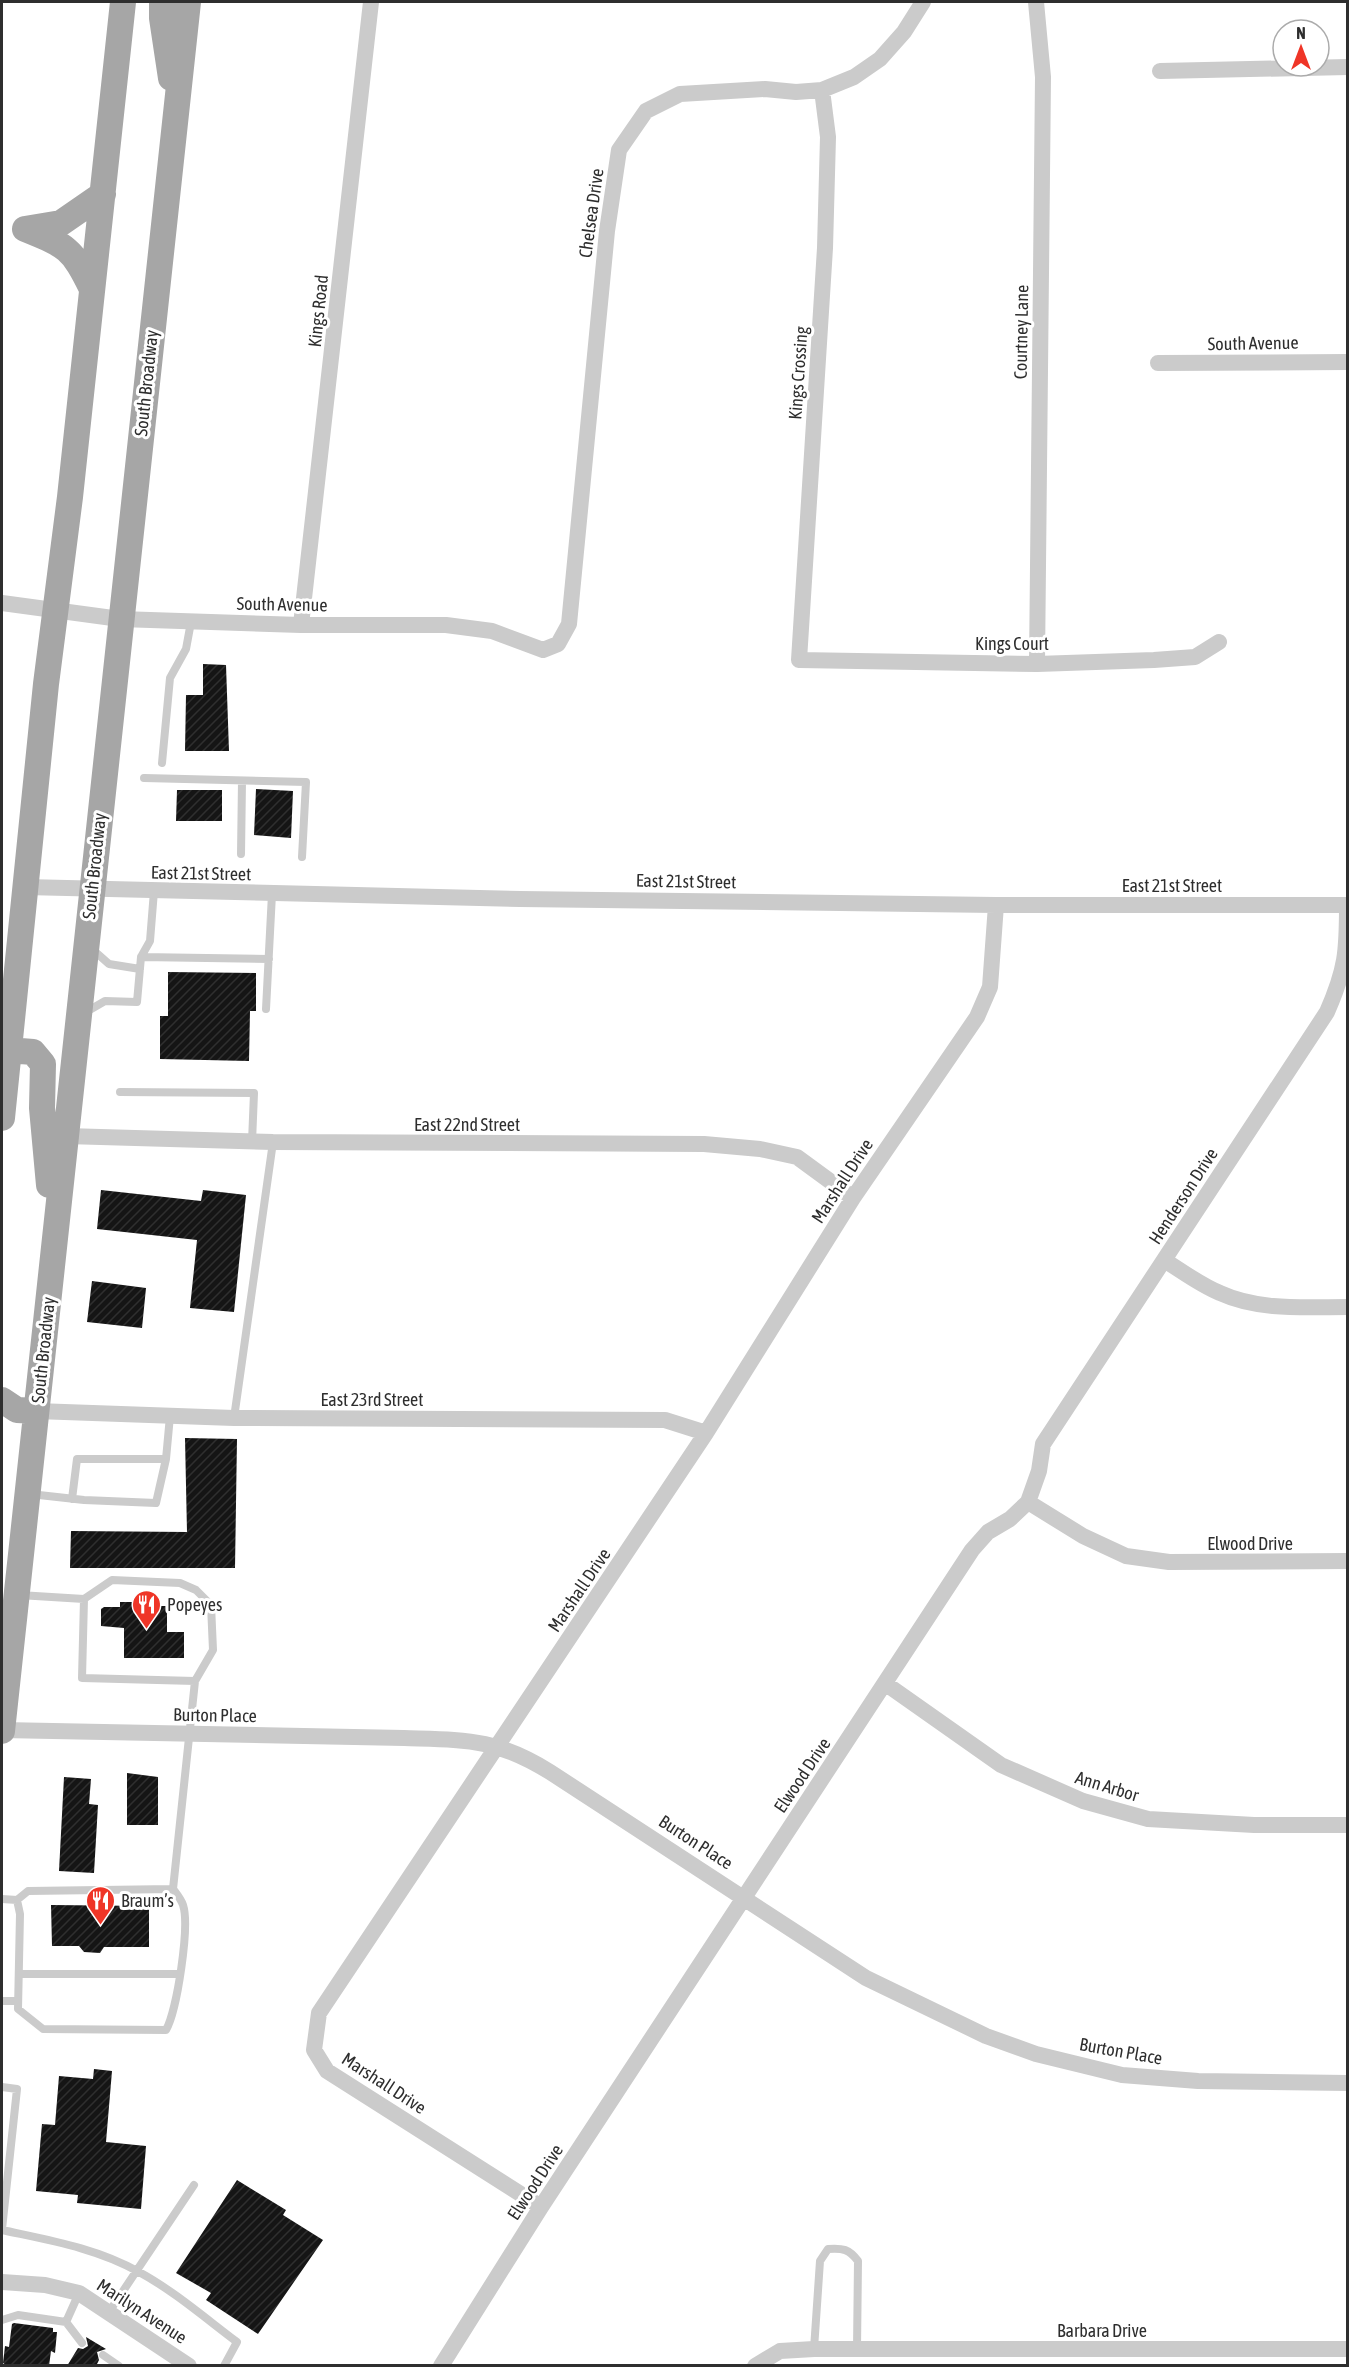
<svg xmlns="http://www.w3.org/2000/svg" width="1349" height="2367" font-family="'Asap Condensed',sans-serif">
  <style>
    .building { fill: url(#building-hatch) }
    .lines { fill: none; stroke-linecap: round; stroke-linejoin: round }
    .service { stroke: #cbcbcb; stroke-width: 8 }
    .minor { stroke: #cbcbcb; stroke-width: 16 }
    .primary { stroke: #a6a6a6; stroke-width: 26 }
    .labels { text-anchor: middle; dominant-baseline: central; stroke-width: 6; stroke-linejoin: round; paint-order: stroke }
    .street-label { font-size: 18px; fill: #2e2e2e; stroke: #fff }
    .poi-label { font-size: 18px; fill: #2e2e2e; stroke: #fff; text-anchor: start }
  </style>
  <defs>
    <pattern id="building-hatch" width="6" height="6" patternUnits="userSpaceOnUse" patternTransform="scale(1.5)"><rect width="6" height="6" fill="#151515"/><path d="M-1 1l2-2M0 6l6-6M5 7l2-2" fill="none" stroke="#2f2f2f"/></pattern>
  </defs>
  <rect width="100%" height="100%" fill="#fff"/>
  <!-- building -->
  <path class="building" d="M203,664L226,665L229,751H185L186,695H203Z
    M256,789L293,791L291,838L254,835Z
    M177,790H222V821H176Z
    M168,972L256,973V1011H250L249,1061L160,1059V1016H168Z
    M101,1190L201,1201L203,1190L246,1195L234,1312L190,1308L197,1240L97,1229Z
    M92,1281L146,1288L142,1328L87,1322Z
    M185,1438L237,1439L235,1568H70L71,1531L187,1532Z
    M120,1602H138V1606H167V1632H184V1658H124V1628L101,1626V1609L104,1607H120Z
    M127,1773L158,1777V1825H127Z
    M64,1777L91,1779L89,1804L98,1805L94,1873L59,1871Z
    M51,1905L149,1906V1947H104L100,1953L84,1952L79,1946H52Z
    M94,2069L112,2071L106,2142L146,2146L141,2209L77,2203L78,2195L36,2191L42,2124L55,2125L59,2076L93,2079Z
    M237,2180L286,2210L283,2215L323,2240L258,2334L206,2300L211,2293L176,2273Z
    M14,2323L53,2328V2332H57L55,2353L51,2351L49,2366H7L3,2363L5,2346L9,2347L12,2324Z
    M86,2337L106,2349L97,2352L99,2360L96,2366H67L78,2348L83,2349L88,2346Z"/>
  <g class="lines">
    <!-- service -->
    <path class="service" d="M162,763L170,678L186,649L191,622
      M144,778L306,782L302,857
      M241,854L242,781
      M92,949L109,964L140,969
      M141,957L269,959
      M266,1009L272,894
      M86,1012L105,1001L137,1002L141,957L150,941L154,891
      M120,1092L254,1093L252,1142
      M234,1418L273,1142
      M30,1494L84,1500L156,1503L166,1459L170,1416
      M72,1499L77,1459H166
      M19,1595L84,1599L82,1678L195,1681L173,1889L28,1891L17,1900L20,1914L18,2009L43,2029L166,2030C177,2011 190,1926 183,1905C181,1899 176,1893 173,1889
      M84,1599L112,1580L180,1583L196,1590L211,1605L213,1650L195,1681
      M2,1899L17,1900
      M19,1974H179
      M2,2001H18
      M2,2087L17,2089L2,2229
      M2,2230C48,2240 97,2248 139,2272C174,2291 205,2318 237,2342L224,2366
      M109,2312L194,2185
      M2,2320L18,2315L66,2322L82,2343
      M66,2322L79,2293
      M814,2349L820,2261L828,2249C843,2248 849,2249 858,2261L857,2349
      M103,2355L119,2366"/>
    <!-- minor -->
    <path class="minor" d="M1036,2L1043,77L1037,664
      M1160,71L1348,67
      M822,90L828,137L825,248L799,660L1037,664L1154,660L1195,657L1219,642
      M1158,363L1348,362
      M2,603L120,619L301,625H446L492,631L543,650L558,644L569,624L607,231L619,150L646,111L680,94L765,89L796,92L822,90L854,77L880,59L904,32L923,2
      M301,625L371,2
      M25,887L520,899L996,905H1347C1347,951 1346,969 1327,1012L1043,1444L1039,1471L1028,1502L1010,1519L988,1532L972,1550L541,2207L441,2366
      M66,1136L273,1142L704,1144L760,1149L797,1157L853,1198
      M1164,1260C1182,1271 1200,1285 1220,1293C1259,1311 1306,1307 1348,1307
      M36,1411L234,1418L665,1420L706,1433
      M1028,1502L1083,1536L1126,1556L1169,1562L1348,1561
      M886,1684L1001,1765L1083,1801L1148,1819L1254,1825H1348
      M2,1730L404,1738C465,1740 496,1738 550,1772L866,1978L986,2036L1036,2054L1122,2075L1198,2081L1348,2083
      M541,2207L327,2071L314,2050L319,2013L706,1433L853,1198L977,1017L990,987L996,905
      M2,2282L45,2285L79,2293L189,2366
      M755,2366L780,2351L814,2349H1348"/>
    <!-- primary -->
    <path class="primary" d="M162,2V18L171,78
      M25,229C67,246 72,248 92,289
      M25,229L61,223L103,194
      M8,1050L33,1052L43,1064L42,1108L49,1185
      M2,1118L46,684L70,497L123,2
      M2,1400L17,1410L36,1411
      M2,1731L188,2"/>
  </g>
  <!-- icons -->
  <defs>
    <symbol id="restaurant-pin" viewBox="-11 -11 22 30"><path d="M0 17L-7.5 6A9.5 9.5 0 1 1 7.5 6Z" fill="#ef3527" stroke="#fff"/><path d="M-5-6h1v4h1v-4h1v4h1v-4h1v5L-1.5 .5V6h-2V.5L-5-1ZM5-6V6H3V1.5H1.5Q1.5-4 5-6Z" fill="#fff"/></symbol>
  </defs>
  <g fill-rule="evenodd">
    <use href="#restaurant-pin" x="130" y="1588" width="33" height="45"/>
    <use href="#restaurant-pin" x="84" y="1884" width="33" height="45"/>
  </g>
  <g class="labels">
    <!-- street labels -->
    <g class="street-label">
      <text transform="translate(591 213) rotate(-82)">Chelsea Drive</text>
      <text transform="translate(318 311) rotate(-84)">Kings Road</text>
      <text transform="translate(1021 332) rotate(-89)">Courtney Lane</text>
      <text transform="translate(1253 343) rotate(-1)">South Avenue</text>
      <text transform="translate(798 373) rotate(-86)">Kings Crossing</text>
      <text transform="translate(146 383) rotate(-84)">South Broadway</text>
      <text transform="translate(282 604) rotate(1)">South Avenue</text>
      <text x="1012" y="643">Kings Court</text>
      <text transform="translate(94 866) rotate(-84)">South Broadway</text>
      <text transform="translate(201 873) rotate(1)">East 21st Street</text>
      <text transform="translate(686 881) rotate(1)">East 21st Street</text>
      <text x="1172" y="885">East 21st Street</text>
      <text x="467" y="1124">East 22nd Street</text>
      <text transform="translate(842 1181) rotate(-57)">Marshall Drive</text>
      <text transform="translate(1183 1196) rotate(-57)">Henderson Drive</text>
      <text transform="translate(43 1350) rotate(-84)">South Broadway</text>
      <text x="372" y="1399">East 23rd Street</text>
      <text x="1250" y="1543">Elwood Drive</text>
      <text transform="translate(579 1590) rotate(-56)">Marshall Drive</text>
      <text transform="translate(215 1715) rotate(1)">Burton Place</text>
      <text transform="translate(802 1775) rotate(-56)">Elwood Drive</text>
      <text transform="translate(1107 1786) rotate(17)">Ann Arbor</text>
      <text transform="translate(696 1842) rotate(33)">Burton Place</text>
      <text transform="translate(1121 2051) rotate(10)">Burton Place</text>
      <text transform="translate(384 2083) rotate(33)">Marshall Drive</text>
      <text transform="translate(535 2182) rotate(-57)">Elwood Drive</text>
      <text transform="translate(142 2311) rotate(33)">Marilyn Avenue</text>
      <text x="1102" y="2330">Barbara Drive</text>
    </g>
    <!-- poi labels -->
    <g class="poi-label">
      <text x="167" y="1604">Popeyes</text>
      <text x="121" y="1900">Braum’s</text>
    </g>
  </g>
  <!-- border -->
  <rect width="1349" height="2367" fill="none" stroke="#2e2e2e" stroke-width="6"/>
  <!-- north arrow -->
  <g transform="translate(1301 48)"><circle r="28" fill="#ffffff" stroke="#ababab" stroke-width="1.5"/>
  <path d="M0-4.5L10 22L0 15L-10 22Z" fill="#ef3527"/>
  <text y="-9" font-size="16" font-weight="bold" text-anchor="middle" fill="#2e2e2e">N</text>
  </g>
</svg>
